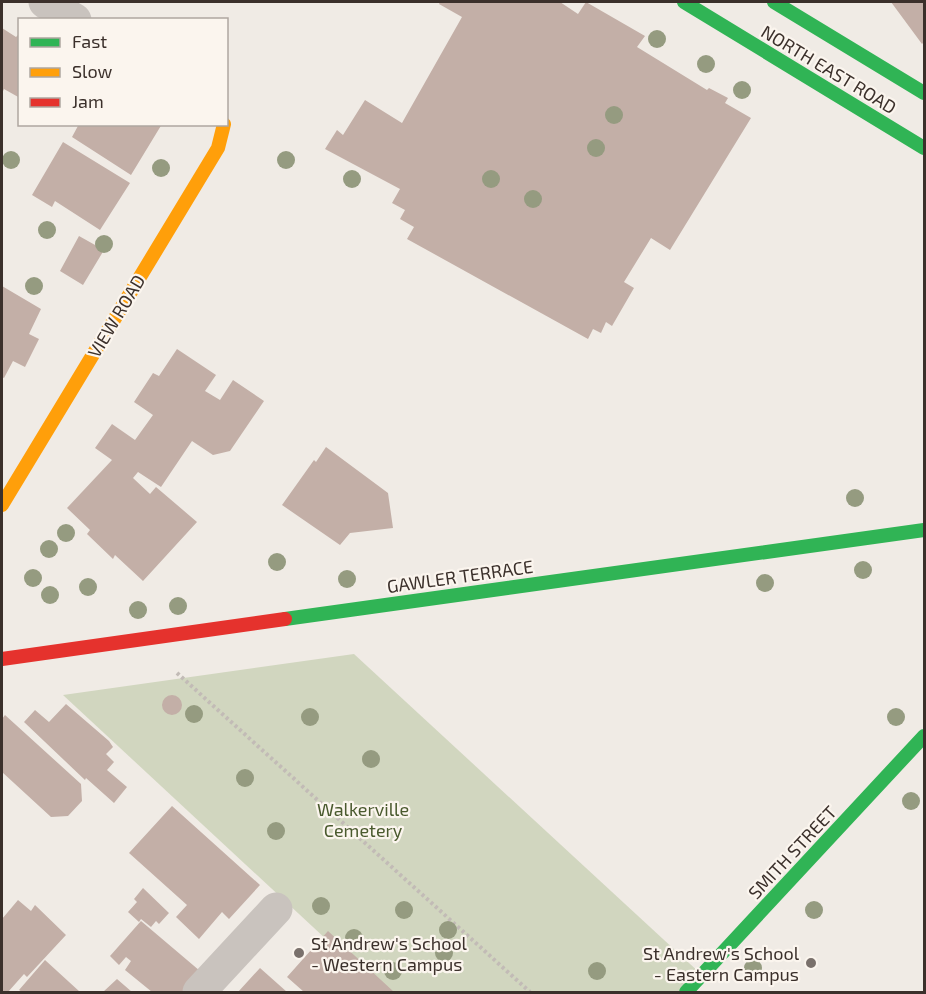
<svg xmlns="http://www.w3.org/2000/svg" width="926" height="994" font-family="'Exo 2',sans-serif">
  <style>
    .green { fill: #d1d6bf }
    .building { fill: #c3afa7 }
    .lines { fill: none; stroke-linecap: round; stroke-linejoin: round }
    .path { stroke: #c2bbb6; stroke-width: 4; stroke-dasharray: 3 3; stroke-linecap: butt }
    .street { stroke: #c9c3be; stroke-width: 33 }
    .fast { stroke: #30b455; stroke-width: 14 }
    .slow { stroke: #ff9f0a; stroke-width: 14 }
    .jam { stroke: #e5322d; stroke-width: 14 }
    .tree { fill: #959b80 }
    .poi-dot { fill: #7a716c; stroke: #fbf5ee; stroke-width: 2 }
    .labels { text-anchor: middle; dominant-baseline: central; stroke-width: 4.5; stroke-linejoin: round; paint-order: stroke }
    .street-label { font-size: 18px; fill: #3b302b; stroke: #fbf5ee }
    .park-label { font-size: 18px; fill: #4a5a2e; stroke: #fbf5ee }
    .poi-label { font-size: 18px; fill: #3b302b; stroke: #fbf5ee; text-anchor: start }
  </style>
  <rect width="100%" height="100%" fill="#f0ebe5"/>
  <!-- green -->
  <path class="green" d="M354,654L702,975L686,992H383L63,695Z"/>
  <!-- building -->
  <path class="building" d="M440,2H560L578,14L586,2L645,36L637,47L707,90L709,88L728,98L725,103L751,118L670,250L651,238L624,282L634,288L612,326L606,322L601,333L593,329L588,339L407,239L414,227L400,219L405,210L392,203L400,189L325,149L337,130L343,135L365,100L402,123L462,17L439,4Z
    M891,2H924V42L922,44Z
    M2,28L16,37L20,33V98L4,89L2,93Z
    M79,124H162L131,175L72,137Z
    M63,142L130,183L100,230L55,201L52,207L32,195Z
    M79,236L104,250L83,285L60,271Z
    M2,286L41,309L29,334L39,339L25,367L13,361L4,378L2,377Z
    M177,349L216,375L205,391L220,400L233,380L264,401L230,451L213,455L192,441L161,487L138,472L133,478L150,494L156,487L197,522L143,581L115,555L113,559L87,534L90,530L67,508L112,460L95,448L112,424L135,440L153,415L134,402L153,373L159,376Z
    M326,447L388,493L393,528L350,533L340,545L282,505L314,460L316,462Z
    M162 705a10 10 0 1 1 20 0a10 10 0 1 1-20 0Z
    M66,704L109,741L113,747L106,754L114,762L107,770L127,787L114,803L86,778L85,780L24,722L35,710L49,722Z
    M5,715L81,784L82,801L68,816L51,817L2,772V719Z
    M172,806L260,885L229,919L222,912L199,939L176,917L187,905L129,853Z
    M143,888L169,913L159,924L156,921L151,927L141,919L139,922L128,912L137,902L134,899Z
    M18,900L31,911L35,905L66,935L27,977L24,974L8,992H2V919Z
    M141,921L200,971L182,992H152L125,970L131,961L126,957L119,965L110,956Z
    M328,931L394,992H304L287,977Z
    M45,960L80,992H22L19,990Z
    M260,968L287,992H238Z
    M117,979L132,992H103Z"/>
  <g class="lines">
    <!-- path -->
    <path class="path" d="M177,673L530,992"/>
    <!-- street -->
    <path class="street" d="M45,2L75,20
      M199,992L276,909"/>
    <!-- fast -->
    <path class="fast" d="M684,2L924,148
      M774,2L924,93
      M285,619L924,530
      M686,992L924,736"/>
    <!-- slow -->
    <path class="slow" d="M2,505L218,148L224,124"/>
    <!-- jam -->
    <path class="jam" d="M2,659L285,619"/>
  </g>
  <!-- trees -->
  <g class="tree">
    <circle cx="657" cy="39" r="9"/>
    <circle cx="706" cy="64" r="9"/>
    <circle cx="742" cy="90" r="9"/>
    <circle cx="614" cy="115" r="9"/>
    <circle cx="596" cy="148" r="9"/>
    <circle cx="11" cy="160" r="9"/>
    <circle cx="286" cy="160" r="9"/>
    <circle cx="161" cy="168" r="9"/>
    <circle cx="352" cy="179" r="9"/>
    <circle cx="491" cy="179" r="9"/>
    <circle cx="533" cy="199" r="9"/>
    <circle cx="47" cy="230" r="9"/>
    <circle cx="104" cy="244" r="9"/>
    <circle cx="34" cy="286" r="9"/>
    <circle cx="855" cy="498" r="9"/>
    <circle cx="66" cy="533" r="9"/>
    <circle cx="49" cy="549" r="9"/>
    <circle cx="277" cy="562" r="9"/>
    <circle cx="863" cy="570" r="9"/>
    <circle cx="33" cy="578" r="9"/>
    <circle cx="347" cy="579" r="9"/>
    <circle cx="765" cy="583" r="9"/>
    <circle cx="88" cy="587" r="9"/>
    <circle cx="50" cy="595" r="9"/>
    <circle cx="178" cy="606" r="9"/>
    <circle cx="138" cy="610" r="9"/>
    <circle cx="194" cy="714" r="9"/>
    <circle cx="310" cy="717" r="9"/>
    <circle cx="896" cy="717" r="9"/>
    <circle cx="371" cy="759" r="9"/>
    <circle cx="245" cy="778" r="9"/>
    <circle cx="911" cy="801" r="9"/>
    <circle cx="276" cy="831" r="9"/>
    <circle cx="321" cy="906" r="9"/>
    <circle cx="404" cy="910" r="9"/>
    <circle cx="814" cy="910" r="9"/>
    <circle cx="448" cy="930" r="9"/>
    <circle cx="354" cy="938" r="9"/>
    <circle cx="444" cy="953" r="9"/>
    <circle cx="753" cy="968" r="9"/>
    <circle cx="393" cy="971" r="9"/>
    <circle cx="597" cy="971" r="9"/>
  </g>
  <!-- markers -->
  <g class="poi-dot">
    <circle cx="299" cy="953" r="6"/>
    <circle cx="811" cy="963" r="6"/>
  </g>
  <g class="labels">
    <!-- street labels -->
    <g class="street-label">
      <text transform="translate(829 69) rotate(31)">NORTH EAST ROAD</text>
      <text transform="translate(116 316) rotate(-59)">VIEW ROAD</text>
      <text transform="translate(460 576) rotate(-8)">GAWLER TERRACE</text>
      <text transform="translate(792 852) rotate(-47)">SMITH STREET</text>
    </g>
    <!-- park labels -->
    <g class="park-label">
      <text x="363" y="809">Walkerville<tspan x="363" dy="21">Cemetery</tspan></text>
    </g>
    <!-- poi labels -->
    <g class="poi-label">
      <text x="311" y="943">St Andrew's School<tspan x="311" dy="21">- Western Campus</tspan></text>
      <text x="799" y="953" text-anchor="end">St Andrew's School<tspan x="799" dy="21">- Eastern Campus</tspan></text>
    </g>
  </g>
  <!-- border -->
  <rect width="926" height="994" fill="none" stroke="#3b302b" stroke-width="6"/>
  <!-- legend -->
  <rect x="18" y="18" width="210" height="108" fill="#fbf5ee" stroke="#aea6a0" stroke-width="1.5"/>
  <rect x="30" y="38" width="30" height="9" fill="#30b455" stroke="#aea6a0" stroke-width="1.5"/>
  <text x="72" y="48" font-size="18" fill="#3b302b">Fast</text>
  <rect x="30" y="68" width="30" height="9" fill="#ff9f0a" stroke="#aea6a0" stroke-width="1.5"/>
  <text x="72" y="78" font-size="18" fill="#3b302b">Slow</text>
  <rect x="30" y="98" width="30" height="9" fill="#e5322d" stroke="#aea6a0" stroke-width="1.5"/>
  <text x="72" y="108" font-size="18" fill="#3b302b">Jam</text>
</svg>
